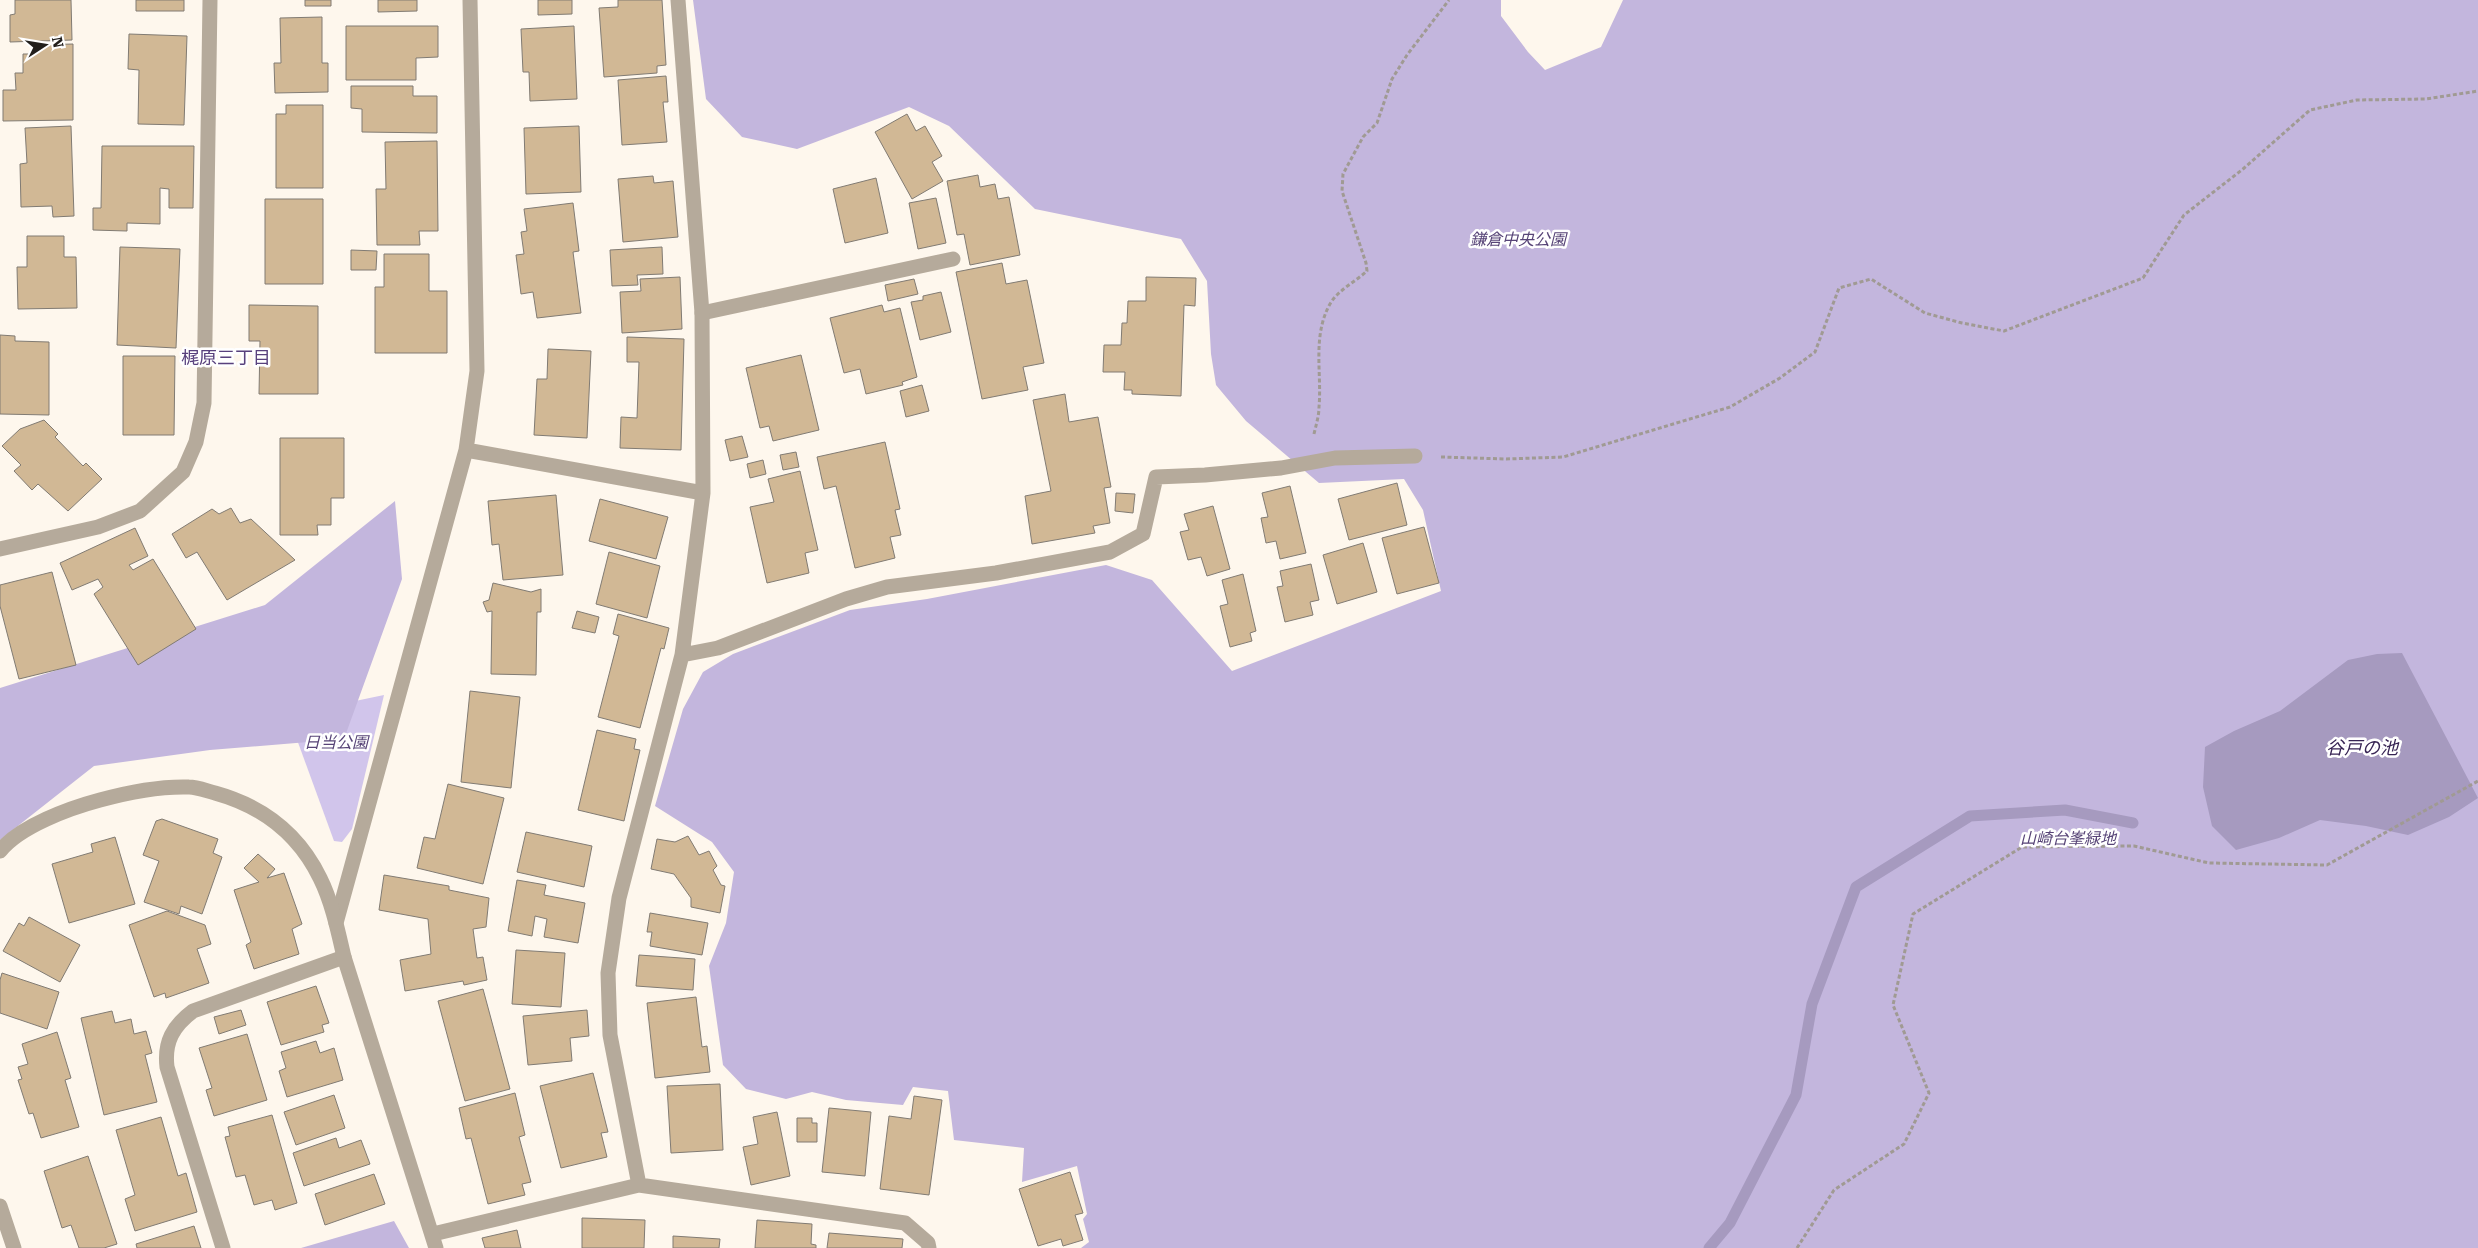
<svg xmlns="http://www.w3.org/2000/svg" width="2478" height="1248" font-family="'Roboto Serif','Noto Sans JP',serif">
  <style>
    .green { fill: #d1c5eb }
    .forest { fill: #c3b6dd }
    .water { fill: #a69abf }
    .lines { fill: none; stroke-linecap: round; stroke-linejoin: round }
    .stream { stroke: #a69abf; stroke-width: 11 }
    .building { fill: #d1b895; stroke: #817b73 }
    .path { stroke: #a09a93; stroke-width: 3; stroke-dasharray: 4 2.5; stroke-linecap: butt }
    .service { stroke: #b5aa9b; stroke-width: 15 }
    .minor { stroke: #b5aa9b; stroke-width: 15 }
    .tertiary { stroke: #b5aa9b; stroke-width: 15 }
    .labels { text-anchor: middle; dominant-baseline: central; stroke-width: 5; stroke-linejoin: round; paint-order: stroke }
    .park-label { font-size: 16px; font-style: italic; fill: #574477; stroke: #fff }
    .neighbourhood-label { font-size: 18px; fill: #58417d; stroke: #fff }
    .water-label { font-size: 18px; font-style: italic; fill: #362353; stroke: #fff }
  </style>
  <rect width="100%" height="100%" fill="#fef7ed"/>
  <!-- green -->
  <path class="green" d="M384,695L352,829L342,842L334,841L288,715Z"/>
  <!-- forest -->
  <path class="forest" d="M693,0H1501V16L1528,52L1545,70L1601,47L1623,0H2478V1248H1081L1089,1242L1083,1219L1087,1214L1077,1166L1022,1182L1024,1148L954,1140L948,1091L913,1087L903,1105L846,1100L812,1092L786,1099L746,1089L723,1065L709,966L726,923L734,872L712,842L655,806L683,709L703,672L733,654L850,610L927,599L1106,565L1152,580L1232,671L1441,591L1423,510L1404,479L1319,483L1246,421L1216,385L1211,354L1207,281L1181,239L1035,209L949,126L909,107L797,149L742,137L706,99Z
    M395,501L402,579L344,739L210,750L94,766L0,840V688L265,605Z
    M394,1221L409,1248H301Z"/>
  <!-- water -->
  <path class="water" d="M2402,653L2478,798L2449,817L2408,835L2366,826L2320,820L2279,838L2236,850L2212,826L2203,787L2205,747L2234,731L2280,711L2348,660L2377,654Z"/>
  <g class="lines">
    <!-- stream -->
    <path class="stream" d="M1709,1248L1730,1223L1796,1095L1812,1004L1856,887L1970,816L2065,810L2133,823"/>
  </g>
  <!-- building -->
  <path class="building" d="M15,0H71L72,40L10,42V15L15,14Z
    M136,0H184V11H136Z
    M305,0H331V6H305Z
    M378,0H417V11L378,12Z
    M538,0H572V14L538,15Z
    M618,0H662L666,65L657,66V73L604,77L599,8L618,7Z
    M322,17V63H328V92L275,93L274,63H281L280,18Z
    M346,26H438V57L416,58V80H346Z
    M574,26L577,99L530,101L529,72H523L521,29Z
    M129,34L187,36L184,125L138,124L139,70L128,69Z
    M73,44V120L3,121V90H16L15,73H23V54H36V45Z
    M666,76L668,102H663L667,142L622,145L618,80Z
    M351,86H413V96H437V133L362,132V109L351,108Z
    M286,105H323V188H276V114H286Z
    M907,114L916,131L925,126L942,156L932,162L943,181L912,199L875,132Z
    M71,126L74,216L53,217L52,206L21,207L20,164L27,163L25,128Z
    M579,126L581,192L526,194L524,128Z
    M437,141L438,231H419L420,245H377L376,189H386L385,142Z
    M102,146H194L193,208H169V189L160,188V224L127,223V231L93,230V208H101Z
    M978,175L980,187L995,184L998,199L1009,197L1020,255L970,265L964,234L957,235L947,181Z
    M653,176L654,183L673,181L678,237L623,242L618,179Z
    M876,178L888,233L845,243L833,189Z
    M936,198L946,243L918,249L909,203Z
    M265,199H323V284H265Z
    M573,203L579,251L573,252L581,313L537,318L533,292L521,294L516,255L524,254L521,232L527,231L524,209Z
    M27,236H64V257H76L77,308L18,309L17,267H27Z
    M120,247L180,249L176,348L117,345Z
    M662,247L663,274L637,275L638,285L612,286L610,250Z
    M351,250L377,251L376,270H351Z
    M384,254H429V291H447V353H375V287H384Z
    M1002,263L1006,284L1027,280L1044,363L1023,367L1028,390L982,399L956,272Z
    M680,277L682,329L622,333L620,292L641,291L640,279Z
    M1146,277L1196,278L1195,306L1184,305L1181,396L1132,394V390H1124L1125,372H1103L1104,345H1121L1122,323H1127L1128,301H1146Z
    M914,279L918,294L888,301L885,285Z
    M941,292L951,332L920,340L911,302L923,300V296Z
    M249,305L318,306V394H259L260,341H249Z
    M882,305L884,312L900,308L917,377L902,382L903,385L866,394L860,369L844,373L830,318Z
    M0,335L15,336V341L49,342V415L0,414Z
    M627,337L684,339L681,450L620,448L621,417L637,418L639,362H627Z
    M548,349L591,351L587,438L534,435L537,379H547Z
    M801,355L819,430L773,441L769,426L760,428L746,368Z
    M123,356H175L174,435H123Z
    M922,385L929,411L906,417L900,391Z
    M1065,394L1069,422L1098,417L1111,487L1104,488L1110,523L1093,526L1095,533L1032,544L1025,496L1051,491L1033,400Z
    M44,420L58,434L55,437L83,466L86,463L102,479L68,511L38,484L32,490L14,471L21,465L2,446L20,429Z
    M742,436L748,457L730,461L725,440Z
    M280,438H344V498H331V525H317L318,535H280Z
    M885,442L900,509L895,510L901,535L890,537L895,558L855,568L836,486L824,489L817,457Z
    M796,452L799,467L783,470L780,455Z
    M763,460L766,474L750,478L747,464Z
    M800,471L818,550L805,553L809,573L767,583L750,507L774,502L768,479Z
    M1397,483L1407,525L1349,540L1338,499Z
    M1290,486L1306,553L1280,559L1276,541L1266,543L1261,518L1268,517L1262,493Z
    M1116,493L1135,494L1133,513L1115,511Z
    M556,495L563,575L503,580L499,544L492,545L488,501Z
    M600,499L668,517L656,559L589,541Z
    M1213,506L1230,569L1207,576L1201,557L1188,560L1180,532L1189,530L1184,514Z
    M231,508L240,523L251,519L295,560L227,600L197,552L186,558L172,534L212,509L219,514Z
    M1424,527L1439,583L1397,594L1382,538Z
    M135,528L148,556L129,565L133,570L153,559L196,629L138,665L94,594L103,587L98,579L72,590L60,563Z
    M1363,543L1377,592L1337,604L1323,555Z
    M609,552L660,566L647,618L596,604Z
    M1311,564L1319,600L1310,602L1313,615L1285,622L1277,587L1283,586L1280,571Z
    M52,572L76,665L19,679L0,606V585Z
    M1243,574L1256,631L1250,633L1252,641L1230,647L1220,606L1228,604L1222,580Z
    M493,583L531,592L541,589V612H537L536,675L491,674L492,611L487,612L483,602L489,600Z
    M577,611L599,617L595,633L572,628Z
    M618,614L669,628L664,649L661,648L640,728L598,717L619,636L613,634Z
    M470,691L520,697L511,788L461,782Z
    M597,730L636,739L634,749L640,750L624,821L578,810Z
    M448,784L504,798L483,884L417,868L424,837L435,839Z
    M162,819L218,839L213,853L222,857L202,914L181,906L179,914L144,902L159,861L143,855L156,821Z
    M526,832L592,846L584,887L517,872Z
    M688,836L699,855L709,851L717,866L713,870L721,885L725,886L720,913L691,907V898L674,874L651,869L657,839L675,842Z
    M115,837L135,904L69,923L52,864L93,852L91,844Z
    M258,854L275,869L267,878L284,873L302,924L292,929L299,954L254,969L246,945L251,942L234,890L259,882L244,868Z
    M384,875L449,886V890L489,898L486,927L473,929L477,958L483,957L487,980L464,985L463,981L405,991L400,960L431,954L428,919L379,910Z
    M517,880L546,885L544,895L585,903L578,943L544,937L547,919L535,916L532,936L508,931Z
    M167,911L205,925L211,944L197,949L209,983L166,998L165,993L154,997L129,925Z
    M650,913L708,923L702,955L650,946L652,932H647Z
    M29,917L80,945L60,982L3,951L19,923L24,926Z
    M516,950L565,953L561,1007L512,1004Z
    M639,955L695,959L693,990L636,986Z
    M2,973L59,992L47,1029L0,1013V980Z
    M316,986L329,1023L322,1025L324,1032L281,1045L267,1002Z
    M483,989L510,1089L465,1101L438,1001Z
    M696,997L702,1047L707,1046L710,1072L655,1078L647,1003Z
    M241,1010L246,1025L219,1034L214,1017Z
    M587,1010L589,1036L570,1038L572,1061L528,1065L523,1016Z
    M112,1011L115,1023L131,1019L134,1034L146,1031L152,1053L145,1055L157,1102L104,1115L81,1018Z
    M57,1032L71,1078L65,1080L79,1127L41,1138L33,1113L29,1114L18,1080L22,1079L18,1067L28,1064L22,1044Z
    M247,1034L267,1100L214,1116L206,1090L212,1088L199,1048Z
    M316,1041L320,1053L334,1048L343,1080L287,1097L279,1071L286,1068L281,1052Z
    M593,1073L608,1132L601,1133L607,1157L561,1168L540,1086Z
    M720,1084L723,1150L671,1153L667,1086Z
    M515,1093L525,1135L519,1137L531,1182L522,1184L525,1195L488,1204L471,1138L466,1139L459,1108Z
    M334,1095L345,1128L296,1145L284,1112Z
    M914,1096L942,1100L929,1195L880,1189L889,1116L911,1119Z
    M829,1108L871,1112L865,1176L822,1172Z
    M777,1112L790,1176L751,1185L743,1147L758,1144L753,1117Z
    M272,1115L297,1203L275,1210L272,1200L254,1205L245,1175L236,1177L225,1137L230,1136L228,1127Z
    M161,1117L178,1176L186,1173L197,1212L135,1231L125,1199L135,1195L116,1130Z
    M797,1118H812V1123H817V1142H797Z
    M336,1138L339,1148L361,1140L370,1164L304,1186L293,1153Z
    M88,1156L117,1244L104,1248H79L71,1225L62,1228L44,1171Z
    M1070,1172L1083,1213L1075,1215L1083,1240L1063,1246L1061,1239L1038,1246L1019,1189Z
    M374,1174L385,1204L325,1225L315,1194Z
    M582,1218L645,1220L644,1248H582Z
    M757,1220L812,1224L811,1244L816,1245V1248H755Z
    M194,1226L201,1248H137L136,1244Z
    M517,1230L521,1248H485L482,1238Z
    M829,1233L903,1239L902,1248H827Z
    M673,1236L720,1239L719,1248H673Z"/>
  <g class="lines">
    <!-- path -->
    <path class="path" d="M1314,434C1316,425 1319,416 1319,407C1322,373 1312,336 1330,304C1338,290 1355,282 1367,271L1366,263L1342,191L1343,174L1363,137L1377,123L1392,79L1407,55L1449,0
      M1441,457L1506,459L1563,457L1730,407L1780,378L1815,352L1839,288L1871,279L1925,313L1962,323L2004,331L2143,278L2184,215L2243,169L2310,110L2357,100L2426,99L2478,91
      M1797,1248L1834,1190L1904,1144L1929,1093L1893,1005L1913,914L2022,847L2134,846L2209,863L2327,865L2478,781"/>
    <!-- service -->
    <path class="service" d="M702,313L953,259"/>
    <!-- minor -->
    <path class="minor" d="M466,450L703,493
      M0,549L98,527L140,511L183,472L196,442L204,403L210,0
      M682,655L718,648L846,599L887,587L996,573L1110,552L1143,534L1156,477L1205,475L1281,468L1335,458L1415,456
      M336,923L466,450L477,371L470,0
      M639,1185L610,1035L608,973L619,898L682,655L703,493L702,313L678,0
      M433,1234L639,1185L905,1223L928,1243L929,1248
      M223,1248L167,1067C164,1042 173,1026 193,1011L344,957"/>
    <!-- tertiary -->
    <path class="tertiary" d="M0,851C20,826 70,808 100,800C129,792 158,786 189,787C197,787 207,791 215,793C262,806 298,833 320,878C332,902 338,931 344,957L436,1248
      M0,1206L14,1248"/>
  </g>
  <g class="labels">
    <!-- park labels -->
    <g class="park-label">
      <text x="1518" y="239">鎌倉中央公園</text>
      <text x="336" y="742">日当公園</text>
      <text x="2068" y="838">山崎台峯緑地</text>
    </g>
    <!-- neighbourhood labels -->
    <g class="neighbourhood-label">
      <text x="226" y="357">梶原三丁目</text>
    </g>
    <!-- water labels -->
    <g class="water-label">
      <text x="2362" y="747">谷戸の池</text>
    </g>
  </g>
  <!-- north arrow -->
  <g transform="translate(45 45) rotate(78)" stroke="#ffffff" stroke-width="4" paint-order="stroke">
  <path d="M0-4L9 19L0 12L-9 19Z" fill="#221f1c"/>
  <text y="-8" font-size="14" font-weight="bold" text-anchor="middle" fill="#221f1c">N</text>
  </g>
</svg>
